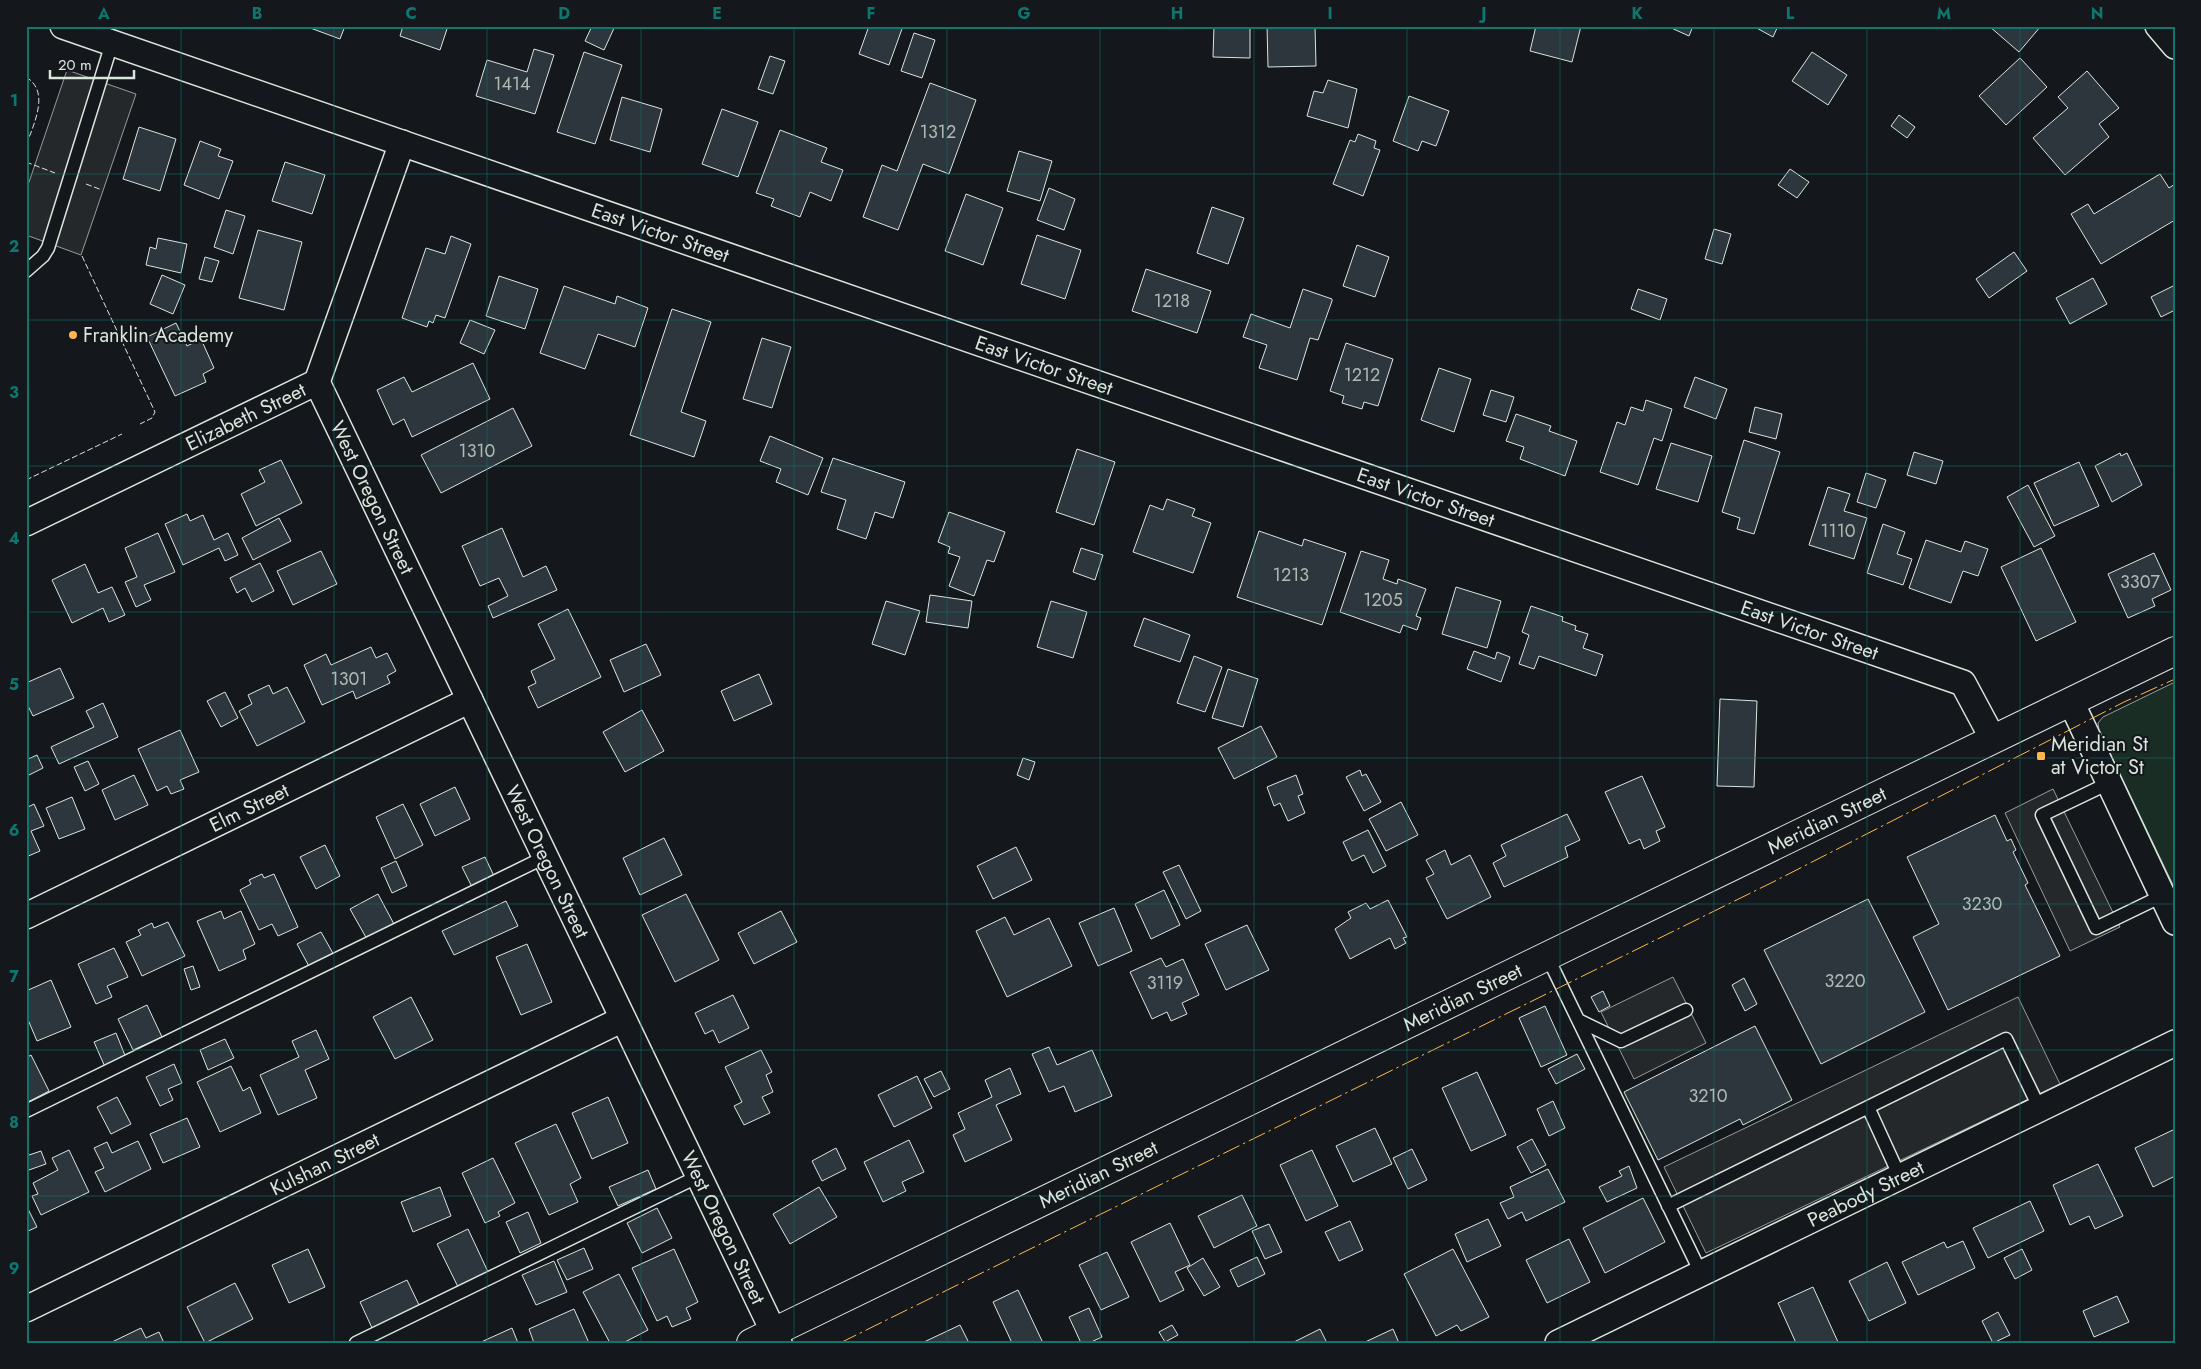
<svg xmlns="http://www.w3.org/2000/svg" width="2201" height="1369" font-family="Jost,sans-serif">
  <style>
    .green { fill: #1a2d24; stroke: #939e99 }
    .parking { fill: #24282b; stroke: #939e99 }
    .building { fill: #2c363c; stroke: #d8e6dc }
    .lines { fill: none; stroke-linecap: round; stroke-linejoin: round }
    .service-casing { stroke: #d8e6dc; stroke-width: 15 }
    .minor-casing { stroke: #d8e6dc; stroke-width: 28 }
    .secondary-casing { stroke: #d8e6dc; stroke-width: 30 }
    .service { stroke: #14181c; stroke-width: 12 }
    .minor { stroke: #14181c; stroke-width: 25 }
    .secondary { stroke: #14181c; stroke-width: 28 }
    .fence { stroke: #d8e6dc; stroke-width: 1; stroke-dasharray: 6 2.5; stroke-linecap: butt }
    .power { stroke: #ffb74d; stroke-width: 1; stroke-dasharray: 18 4 2.5 4; stroke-linecap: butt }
    .grid { fill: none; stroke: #0f766e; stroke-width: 1; stroke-opacity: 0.55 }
    .poi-dot { fill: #ffb74d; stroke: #14181c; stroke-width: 2 }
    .labels { text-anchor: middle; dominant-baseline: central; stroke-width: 4; stroke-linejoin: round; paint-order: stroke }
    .number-label { font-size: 18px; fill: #adbab4 }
    .street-label { font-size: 20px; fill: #d8e6dc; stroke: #14181c }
    .poi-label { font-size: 20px; fill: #d8e6dc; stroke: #14181c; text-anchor: start }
    .neatline { fill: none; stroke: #0f766e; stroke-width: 2 }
    .grid-label { font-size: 16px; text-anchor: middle; font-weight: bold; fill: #0f766e }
  </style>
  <rect width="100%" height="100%" fill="#14181c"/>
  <!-- green -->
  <path class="green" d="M2175,682V889L2099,730L2098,723L2103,717Z"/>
  <!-- parking -->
  <path class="parking" d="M67,70L136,94L81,255L26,235V191Z
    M2053,789L2120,927L2070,951L2005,813Z
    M1673,977L1706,1043L1634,1079L1601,1012Z
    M2018,997L2060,1084L1706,1253L1664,1167Z"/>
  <!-- building -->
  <path class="building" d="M305,26H345L340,39Z
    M403,26H448L440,50L400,36Z
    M592,26H615L604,50L585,41Z
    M869,26H903L889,65L859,54Z
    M1214,26H1250V58L1213,57Z
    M1267,26H1315L1316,66L1268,67Z
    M1536,26H1581L1572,62L1530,51Z
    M1667,26H1693L1689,36Z
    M1753,26H1778L1773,37Z
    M1989,26H2041L2019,52Z
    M914,33L935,40L922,78L901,71Z
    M534,49L554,55L535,114L476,96L487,60L527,72Z
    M584,52L622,65L595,144L557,132Z
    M1812,52L1847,75L1828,105L1792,81Z
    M770,56L785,61L773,94L758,89Z
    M2020,58L2047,87L2006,125L1979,96Z
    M2087,71L2119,108L2099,124L2109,137L2065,175L2033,138L2068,108L2058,97Z
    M1328,80L1357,89L1348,128L1307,116L1314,91L1323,93Z
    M930,83L976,100L949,174L923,164L898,230L863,217L882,165L897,171Z
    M1409,96L1449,111L1436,146L1422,141L1418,151L1393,141Z
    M622,97L662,109L650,152L610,140Z
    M722,109L758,122L738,177L702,164Z
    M1899,115L1915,127L1907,138L1891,126Z
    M139,127L176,139L160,191L123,179Z
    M780,130L827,148L821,162L843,170L831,201L810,192L800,217L771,206L774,199L756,193Z
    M1358,134L1376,141L1374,148L1380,150L1363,196L1333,184L1350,140L1355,142Z
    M200,141L221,149L218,156L233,161L219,199L184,185Z
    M1019,151L1052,161L1040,201L1007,191Z
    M285,162L325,175L312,214L272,201Z
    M1790,169L1809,182L1797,198L1778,185Z
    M2160,174L2169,188L2175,184V220L2101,264L2071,214L2088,204L2094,214Z
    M1049,188L1075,199L1064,230L1037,220Z
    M966,194L1003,208L983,265L945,251Z
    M1212,207L1244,218L1228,264L1197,253Z
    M226,210L245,216L233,254L214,247Z
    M1714,229L1731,234L1722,264L1705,259Z
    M258,230L302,242L284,310L239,298Z
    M1037,235L1081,250L1065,299L1021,284Z
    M451,236L471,244L445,318L436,315L433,323L429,321L427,327L402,318L426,248L445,254Z
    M158,238L187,244L181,273L146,265L150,247L156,249Z
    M1357,245L1389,257L1375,297L1343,286Z
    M2014,252L2027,271L1989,298L1976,279Z
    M205,257L219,261L212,282L199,279Z
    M1146,269L1211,291L1197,333L1132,311Z
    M162,275L185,285L173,314L150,304Z
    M499,276L538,289L525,329L486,316Z
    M2093,278L2107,304L2070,324L2056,298Z
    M2175,285V310L2161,317L2151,297Z
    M564,286L615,304L617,296L648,308L635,347L598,334L585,369L540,353Z
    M1303,289L1332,299V301L1318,340L1310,338L1297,380L1259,368L1267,345L1243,337L1251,314L1290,328Z
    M1638,289L1667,299L1660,320L1631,309Z
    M672,309L711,322L681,412L706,421L694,457L630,435Z
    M470,320L495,330L484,354L460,343Z
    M176,323L187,346L201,339L214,368L203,374L206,382L175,396L147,337Z
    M762,338L791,347L772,408L743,399Z
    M1346,343L1393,359L1378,406L1364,402L1362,409L1342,403L1344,396L1330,391Z
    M473,363L490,399L412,437L404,419L393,425L377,390L404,377L412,392Z
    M1439,368L1471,379L1454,432L1421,420Z
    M1695,377L1727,389L1716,419L1684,407Z
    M1491,390L1514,397L1506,422L1483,415Z
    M1646,400L1672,409L1662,441L1654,438L1638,485L1600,472L1617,422L1625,425L1631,407L1643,411Z
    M1755,407L1782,414L1776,439L1749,432Z
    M513,408L532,446L441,493L421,455Z
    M1516,414L1551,426L1549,431L1577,441L1565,476L1520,459L1524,447L1506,441Z
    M770,436L823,458L808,495L776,482L781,469L760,461Z
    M1744,440L1780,452L1754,534L1737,529L1740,518L1722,512Z
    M1671,443L1712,456L1698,502L1656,489Z
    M1077,449L1115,462L1094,525L1056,512Z
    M1914,452L1943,461L1936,484L1907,475Z
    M2120,453L2121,456L2127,453L2142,485L2112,502L2095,466Z
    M833,458L905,482L893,518L875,512L866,539L837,529L846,500L821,492Z
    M281,460L302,503L256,526L241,494L265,482L259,470Z
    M2079,462L2099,506L2054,526L2034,483Z
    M1866,473L1886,480L1876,508L1857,502Z
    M2028,485L2055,536L2034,547L2007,497Z
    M1828,487L1850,494L1844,511L1867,518L1854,559L1809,545Z
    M1167,499L1195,509L1192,516L1211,523L1193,573L1133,552L1150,505L1163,510Z
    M949,512L1005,532L994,562L987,560L974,596L949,586L960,557L948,553L950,547L938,542Z
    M187,514L190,521L203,515L214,540L228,533L238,555L225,561L219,548L183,565L165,524Z
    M279,518L291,541L253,560L242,538Z
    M1883,524L1905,532L1897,554L1912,559L1903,585L1867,573Z
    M502,528L523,577L546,566L557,590L493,618L488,606L508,596L499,578L480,586L462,546Z
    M1259,531L1302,546L1304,539L1346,553L1322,625L1237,597Z
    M158,533L175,572L144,585L151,600L136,607L125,582L137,577L125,548Z
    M1926,540L1961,552L1965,541L1988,549L1978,576L1963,571L1951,603L1909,588Z
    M1081,548L1103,555L1095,580L1073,572Z
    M2041,548L2076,622L2036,641L2001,567Z
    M321,551L337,584L293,605L277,571Z
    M1361,551L1389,560L1383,579L1397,584L1398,579L1426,589L1416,616L1421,618L1417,630L1403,625L1400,633L1340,612Z
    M2154,553L2171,590L2152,599L2155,606L2128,618L2108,574Z
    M260,563L274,591L252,602L245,588L237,593L230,578Z
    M85,564L98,593L112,587L125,615L109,622L103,608L72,623L52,580Z
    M1456,587L1501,601L1487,648L1442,634Z
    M930,595L972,601L968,628L926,622Z
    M886,601L920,611L905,655L872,644Z
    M1051,601L1087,612L1073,658L1037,647Z
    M1531,606L1563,617L1562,621L1576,626L1575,630L1588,634L1583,648L1603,655L1596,676L1539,656L1534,669L1519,664L1529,635L1522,632Z
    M568,609L601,677L538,708L528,687L536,683L531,671L555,659L538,624Z
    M1144,618L1190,635L1180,662L1134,646Z
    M646,644L661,675L624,692L610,660Z
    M371,647L376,658L387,653L396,671L387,676L390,683L356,699L353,691L322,705L304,665L326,654L331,665Z
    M1474,651L1495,659L1497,652L1510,657L1501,682L1467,669Z
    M1194,656L1222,667L1205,712L1177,703Z
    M60,668L74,698L33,716L26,702V683Z
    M1228,669L1258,679L1243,727L1212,718Z
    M759,674L772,704L734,721L721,691Z
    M269,685L273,694L287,687L305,722L257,746L239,711L252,704L248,695Z
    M225,692L238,718L221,727L207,701Z
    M1720,699L1757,701L1754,787L1717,786Z
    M103,703L118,737L59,764L51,747L94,727L86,711Z
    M642,710L664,751L625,772L603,732Z
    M1261,726L1277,757L1234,779L1218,748Z
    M180,730L199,772L180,780L184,789L171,794L167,786L157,791L138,749Z
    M37,755L43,768L27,776L26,760Z
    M1023,758L1035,762L1029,780L1017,775Z
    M88,761L99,784L85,791L74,767Z
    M1360,770L1362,776L1366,774L1381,802L1364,811L1346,777Z
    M134,775L148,805L115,820L102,790Z
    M1296,775L1303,794L1298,796L1305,813L1288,821L1280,803L1274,806L1267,787Z
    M1642,776L1665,827L1656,831L1660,841L1644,849L1640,839L1629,844L1605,792Z
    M455,787L470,819L435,836L420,804Z
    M72,797L85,829L59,839L46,808Z
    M1401,802L1418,835L1386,851L1369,819Z
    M34,804L44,826L31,831L40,851L26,857V808Z
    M403,804L423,845L395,859L376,817Z
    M1567,814L1580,840L1565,847L1568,857L1504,887L1493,863L1506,856L1501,845Z
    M1995,815L2007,841L2011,839L2016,850L2013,852L2028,883L2025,885L2060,956L1948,1010L1913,937L1939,924L1907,857Z
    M1368,830L1386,866L1373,873L1364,855L1352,861L1343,842Z
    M664,838L682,875L640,895L623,858Z
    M325,845L340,876L316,889L300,857Z
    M1016,847L1032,880L993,899L977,866Z
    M1445,850L1451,865L1470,855L1491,897L1447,919L1426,878L1434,874L1426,860Z
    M485,857L494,876L472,887L462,867Z
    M396,861L407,886L392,893L381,868Z
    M1179,865L1201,911L1186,919L1163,872Z
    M262,874L264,878L274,874L298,927L278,936L272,924L259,930L240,890L251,884L249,880Z
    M1164,890L1180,925L1151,939L1135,904Z
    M378,894L395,926L368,941L350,909Z
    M686,894L719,960L675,982L642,915Z
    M1868,899L1925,1012L1821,1064L1764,950Z
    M1388,900L1407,937L1403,938L1406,943L1395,949L1390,938L1350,959L1335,929L1351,918L1348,912L1366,903L1370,909Z
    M506,901L518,926L454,955L442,931Z
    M1114,908L1132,951L1098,966L1079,923Z
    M221,911L224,919L241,911L255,944L243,950L246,959L219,971L197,921Z
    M781,911L797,942L754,964L738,933Z
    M1005,917L1014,935L1049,918L1072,966L1007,997L976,931Z
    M168,922L185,956L142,976L126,942L141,935L138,930L152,923L154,928Z
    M1247,925L1269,970L1226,990L1205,944Z
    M321,932L335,957L311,970L297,944Z
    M527,944L552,1002L521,1015L496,957Z
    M114,948L128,977L107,986L112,997L96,1004L78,964Z
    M1161,958L1166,967L1183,959L1199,995L1182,1003L1187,1014L1171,1021L1167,1012L1152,1019L1130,972Z
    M193,966L200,987L191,990L184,969Z
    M1744,978L1757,1004L1745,1011L1732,985Z
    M51,980L71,1027L37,1041L26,1015V991Z
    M1603,991L1610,1006L1599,1012L1591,997Z
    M733,995L749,1028L719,1043L713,1030L705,1034L695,1013Z
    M411,997L433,1040L395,1059L373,1017Z
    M147,1005L162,1037L133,1050L118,1019Z
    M1545,1006L1567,1055L1541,1067L1519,1018Z
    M1755,1026L1792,1100L1743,1125L1740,1119L1658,1160L1624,1092Z
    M316,1030L329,1059L305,1070L317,1098L278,1115L260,1075L299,1057L292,1041Z
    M116,1033L126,1058L105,1067L94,1042Z
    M225,1039L234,1058L208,1070L200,1050Z
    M1049,1047L1057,1065L1092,1050L1112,1096L1075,1112L1064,1086L1049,1092L1032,1054Z
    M761,1050L772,1072L766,1075L773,1092L762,1097L770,1113L744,1125L734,1106L742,1102L725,1067Z
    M1577,1054L1585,1069L1556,1084L1548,1069Z
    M31,1055L49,1091L26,1103V1058Z
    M174,1064L182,1083L168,1089L173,1100L160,1106L146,1077Z
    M231,1066L243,1091L250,1087L261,1113L220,1132L197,1082Z
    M1010,1068L1021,1094L996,1105L1012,1140L965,1162L953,1135L965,1129L958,1113L992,1097L985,1080Z
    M941,1071L950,1089L934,1097L924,1079Z
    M1477,1072L1506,1135L1471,1151L1442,1088Z
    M917,1076L932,1108L894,1127L878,1095Z
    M117,1097L131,1124L111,1134L97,1107Z
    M608,1097L628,1143L592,1159L572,1113Z
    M1553,1101L1565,1128L1549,1136L1537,1109Z
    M187,1118L200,1147L163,1163L150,1134Z
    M556,1124L581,1178L570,1184L578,1202L549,1215L515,1143Z
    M1375,1128L1392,1164L1353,1182L1336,1146Z
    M2175,1129V1176L2153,1187L2135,1148Z
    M1532,1139L1546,1165L1531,1173L1517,1147Z
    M909,1140L924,1172L902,1182L906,1191L883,1202L864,1162Z
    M138,1141L151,1169L105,1192L95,1172L104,1168L94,1148L107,1142L112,1153Z
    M836,1148L846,1169L822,1181L812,1161Z
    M1412,1149L1427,1180L1408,1189L1393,1158Z
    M69,1150L89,1192L41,1215L32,1196L38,1194L33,1183L58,1170L52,1158Z
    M1312,1150L1338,1206L1306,1221L1280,1165Z
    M41,1151L46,1164L26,1171V1156Z
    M493,1158L515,1203L498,1212L500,1216L485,1223L462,1173Z
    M2098,1164L2123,1216L2095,1229L2089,1216L2070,1225L2053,1185Z
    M1629,1166L1637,1188L1607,1202L1599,1187L1622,1176L1619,1171Z
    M1548,1169L1565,1202L1526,1221L1522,1212L1508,1219L1500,1203L1514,1197L1510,1187Z
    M648,1170L656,1189L618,1206L609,1187Z
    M440,1187L451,1216L413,1232L401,1202Z
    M819,1187L837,1217L790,1244L773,1214Z
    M1242,1195L1257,1226L1214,1248L1198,1216Z
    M1643,1198L1665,1242L1605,1273L1583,1228Z
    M2030,1201L2044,1231L1988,1258L1973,1228Z
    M26,1205L37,1227L26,1232Z
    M657,1208L672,1238L642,1253L627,1223Z
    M528,1212L541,1243L520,1253L506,1222Z
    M1488,1219L1501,1246L1467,1262L1455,1234Z
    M1350,1221L1363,1250L1339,1261L1325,1232Z
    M1170,1223L1190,1265L1175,1272L1184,1290L1160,1302L1131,1242Z
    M1269,1224L1282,1252L1265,1259L1252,1231Z
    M468,1229L489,1274L459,1289L437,1244Z
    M1569,1239L1590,1282L1547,1303L1526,1260Z
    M1963,1241L1975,1268L1918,1295L1902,1262L1944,1242L1947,1248Z
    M584,1248L593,1269L567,1280L557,1260Z
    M308,1249L325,1287L289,1303L272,1265Z
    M674,1249L698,1302L686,1308L691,1319L672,1327L667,1316L657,1321L632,1268Z
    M1453,1249L1489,1317L1461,1331L1457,1325L1436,1336L1404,1274Z
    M2022,1249L2032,1270L2015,1279L2004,1258Z
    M1107,1252L1129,1297L1101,1310L1079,1265Z
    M1257,1257L1265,1274L1238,1287L1230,1270Z
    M1203,1258L1220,1287L1204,1296L1187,1268Z
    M554,1261L567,1292L536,1305L522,1275Z
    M1887,1262L1906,1303L1869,1321L1849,1281Z
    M619,1274L648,1330L623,1343H610L583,1292Z
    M407,1280L420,1307L373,1330L360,1302Z
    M235,1283L253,1319L205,1343L187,1307Z
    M1813,1287L1838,1342L1837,1343H1796L1778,1303Z
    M1018,1290L1043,1343H1012L993,1302Z
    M2117,1296L2129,1322L2094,1337L2083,1311Z
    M1089,1308L1102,1337L1089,1343H1081L1069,1317Z
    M574,1309L589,1343H534L529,1329Z
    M1998,1312L2010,1335L1993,1343L1982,1321Z
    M960,1325L969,1343H924V1342Z
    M1172,1325L1178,1335L1165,1342L1159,1332Z
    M141,1328L146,1338L159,1332L164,1343H110Z
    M512,1328L518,1343H479Z
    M1320,1329L1327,1343H1292Z
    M1393,1329L1399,1343H1363Z"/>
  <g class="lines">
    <defs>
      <path id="service" d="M26,271L43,256L48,248L112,43
        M2109,783L2042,815L2096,928L2162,896
        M1547,956L1701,1273
        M1578,1020L1621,1041L1686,1010
        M1868,1107L1900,1177
        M26,1111L545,857
        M1668,1206L2006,1039L2040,1109
        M356,1343L699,1176"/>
      <g id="minor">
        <path id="s1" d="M63,26L1963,683L1993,739"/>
        <path d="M2158,26L2175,46"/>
        <path id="s2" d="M317,382L779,1343"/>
        <path id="s3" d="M26,523L317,382L402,143"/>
        <path d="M2071,702L2175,922"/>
        <path id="s4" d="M26,916L470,700"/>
        <path id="s5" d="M26,1309L623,1019"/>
        <path id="s6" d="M1558,1343L2175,1043"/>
      </g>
      <g id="secondary">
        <path id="s7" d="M751,1343L2175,651"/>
      </g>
    </defs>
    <!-- service casing -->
    <use href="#service" class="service-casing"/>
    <!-- minor casing -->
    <use href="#minor" class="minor-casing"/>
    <!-- secondary casing -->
    <use href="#secondary" class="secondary-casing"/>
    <!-- service -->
    <use href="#service" class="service"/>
    <!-- minor -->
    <use href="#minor" class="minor"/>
    <!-- secondary -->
    <use href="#secondary" class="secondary"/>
    <!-- fence -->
    <path class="fence" d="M26,77C51,92 33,125 26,146
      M26,162L55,173
      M86,184L102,190
      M82,256L155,412L152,418L140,424
      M26,480L122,434"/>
    <!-- power -->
    <path class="power" d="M840,1343L1775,881L2124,702L2175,679"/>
  </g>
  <!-- grid -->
  <path class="grid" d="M181,26V1343M334,26V1343M487,26V1343M641,26V1343M794,26V1343M947,26V1343M1100,26V1343M1254,26V1343M1407,26V1343M1560,26V1343M1714,26V1343M1867,26V1343M2020,26V1343M26,174H2175M26,320H2175M26,466H2175M26,612H2175M26,758H2175M26,904H2175M26,1050H2175M26,1196H2175"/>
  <!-- markers -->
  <g class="poi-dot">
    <circle cx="73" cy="335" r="5"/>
    <rect x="2036" y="751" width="10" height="10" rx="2.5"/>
  </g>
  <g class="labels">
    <!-- number labels -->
    <g class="number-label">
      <text x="512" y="84">1414</text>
      <text x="938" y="132">1312</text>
      <text x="1172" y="301">1218</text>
      <text x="1362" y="375">1212</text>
      <text x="477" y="451">1310</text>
      <text x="1838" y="531">1110</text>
      <text x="1291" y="575">1213</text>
      <text x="2140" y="582">3307</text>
      <text x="1383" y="600">1205</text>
      <text x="349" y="679">1301</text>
      <text x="1982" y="904">3230</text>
      <text x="1845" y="981">3220</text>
      <text x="1165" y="983">3119</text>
      <text x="1708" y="1096">3210</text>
    </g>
    <!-- street labels -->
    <g class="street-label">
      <text stroke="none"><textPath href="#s1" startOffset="632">East Victor Street</textPath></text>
      <text stroke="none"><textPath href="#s1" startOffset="1038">East Victor Street</textPath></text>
      <text stroke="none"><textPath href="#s3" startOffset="244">Elizabeth Street</textPath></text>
      <text stroke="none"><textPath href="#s1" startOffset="1442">East Victor Street</textPath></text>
      <text stroke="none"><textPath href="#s2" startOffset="128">West Oregon Street</textPath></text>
      <text stroke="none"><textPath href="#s1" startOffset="1848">East Victor Street</textPath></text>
      <text stroke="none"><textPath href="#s4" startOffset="248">Elm Street</textPath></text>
      <text stroke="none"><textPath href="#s7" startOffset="1196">Meridian Street</textPath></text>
      <text stroke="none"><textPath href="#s2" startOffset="532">West Oregon Street</textPath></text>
      <text stroke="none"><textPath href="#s7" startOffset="791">Meridian Street</textPath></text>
      <text stroke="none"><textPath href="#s5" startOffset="332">Kulshan Street</textPath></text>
      <text stroke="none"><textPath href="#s7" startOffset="386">Meridian Street</textPath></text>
      <text stroke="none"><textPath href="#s6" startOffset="342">Peabody Street</textPath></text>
      <text stroke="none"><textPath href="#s2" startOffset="938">West Oregon Street</textPath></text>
    </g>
    <!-- poi labels -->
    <g class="poi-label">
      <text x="83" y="335">Franklin Academy</text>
      <text x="2051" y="744">Meridian St<tspan x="2051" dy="23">at Victor St</tspan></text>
    </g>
  </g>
  <!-- border -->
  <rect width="2201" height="1369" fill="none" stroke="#14181c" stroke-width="55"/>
  <!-- scale -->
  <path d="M50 70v8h84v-8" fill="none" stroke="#d8e6dc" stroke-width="2.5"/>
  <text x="58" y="70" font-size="15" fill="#d8e6dc" stroke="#14181c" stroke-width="4" paint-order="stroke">20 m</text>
  <rect x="28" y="28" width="2146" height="1314" class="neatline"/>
  <g class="grid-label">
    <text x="104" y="19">A</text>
    <text x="257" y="19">B</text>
    <text x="411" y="19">C</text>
    <text x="564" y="19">D</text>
    <text x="717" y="19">E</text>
    <text x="871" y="19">F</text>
    <text x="1024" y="19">G</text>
    <text x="1177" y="19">H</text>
    <text x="1330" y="19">I</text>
    <text x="1484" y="19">J</text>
    <text x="1637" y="19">K</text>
    <text x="1790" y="19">L</text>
    <text x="1944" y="19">M</text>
    <text x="2097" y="19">N</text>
    <text x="14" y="106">1</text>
    <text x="14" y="252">2</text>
    <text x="14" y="398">3</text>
    <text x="14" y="544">4</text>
    <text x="14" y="690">5</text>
    <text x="14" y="836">6</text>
    <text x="14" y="982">7</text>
    <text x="14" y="1128">8</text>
    <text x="14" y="1274">9</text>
  </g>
</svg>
